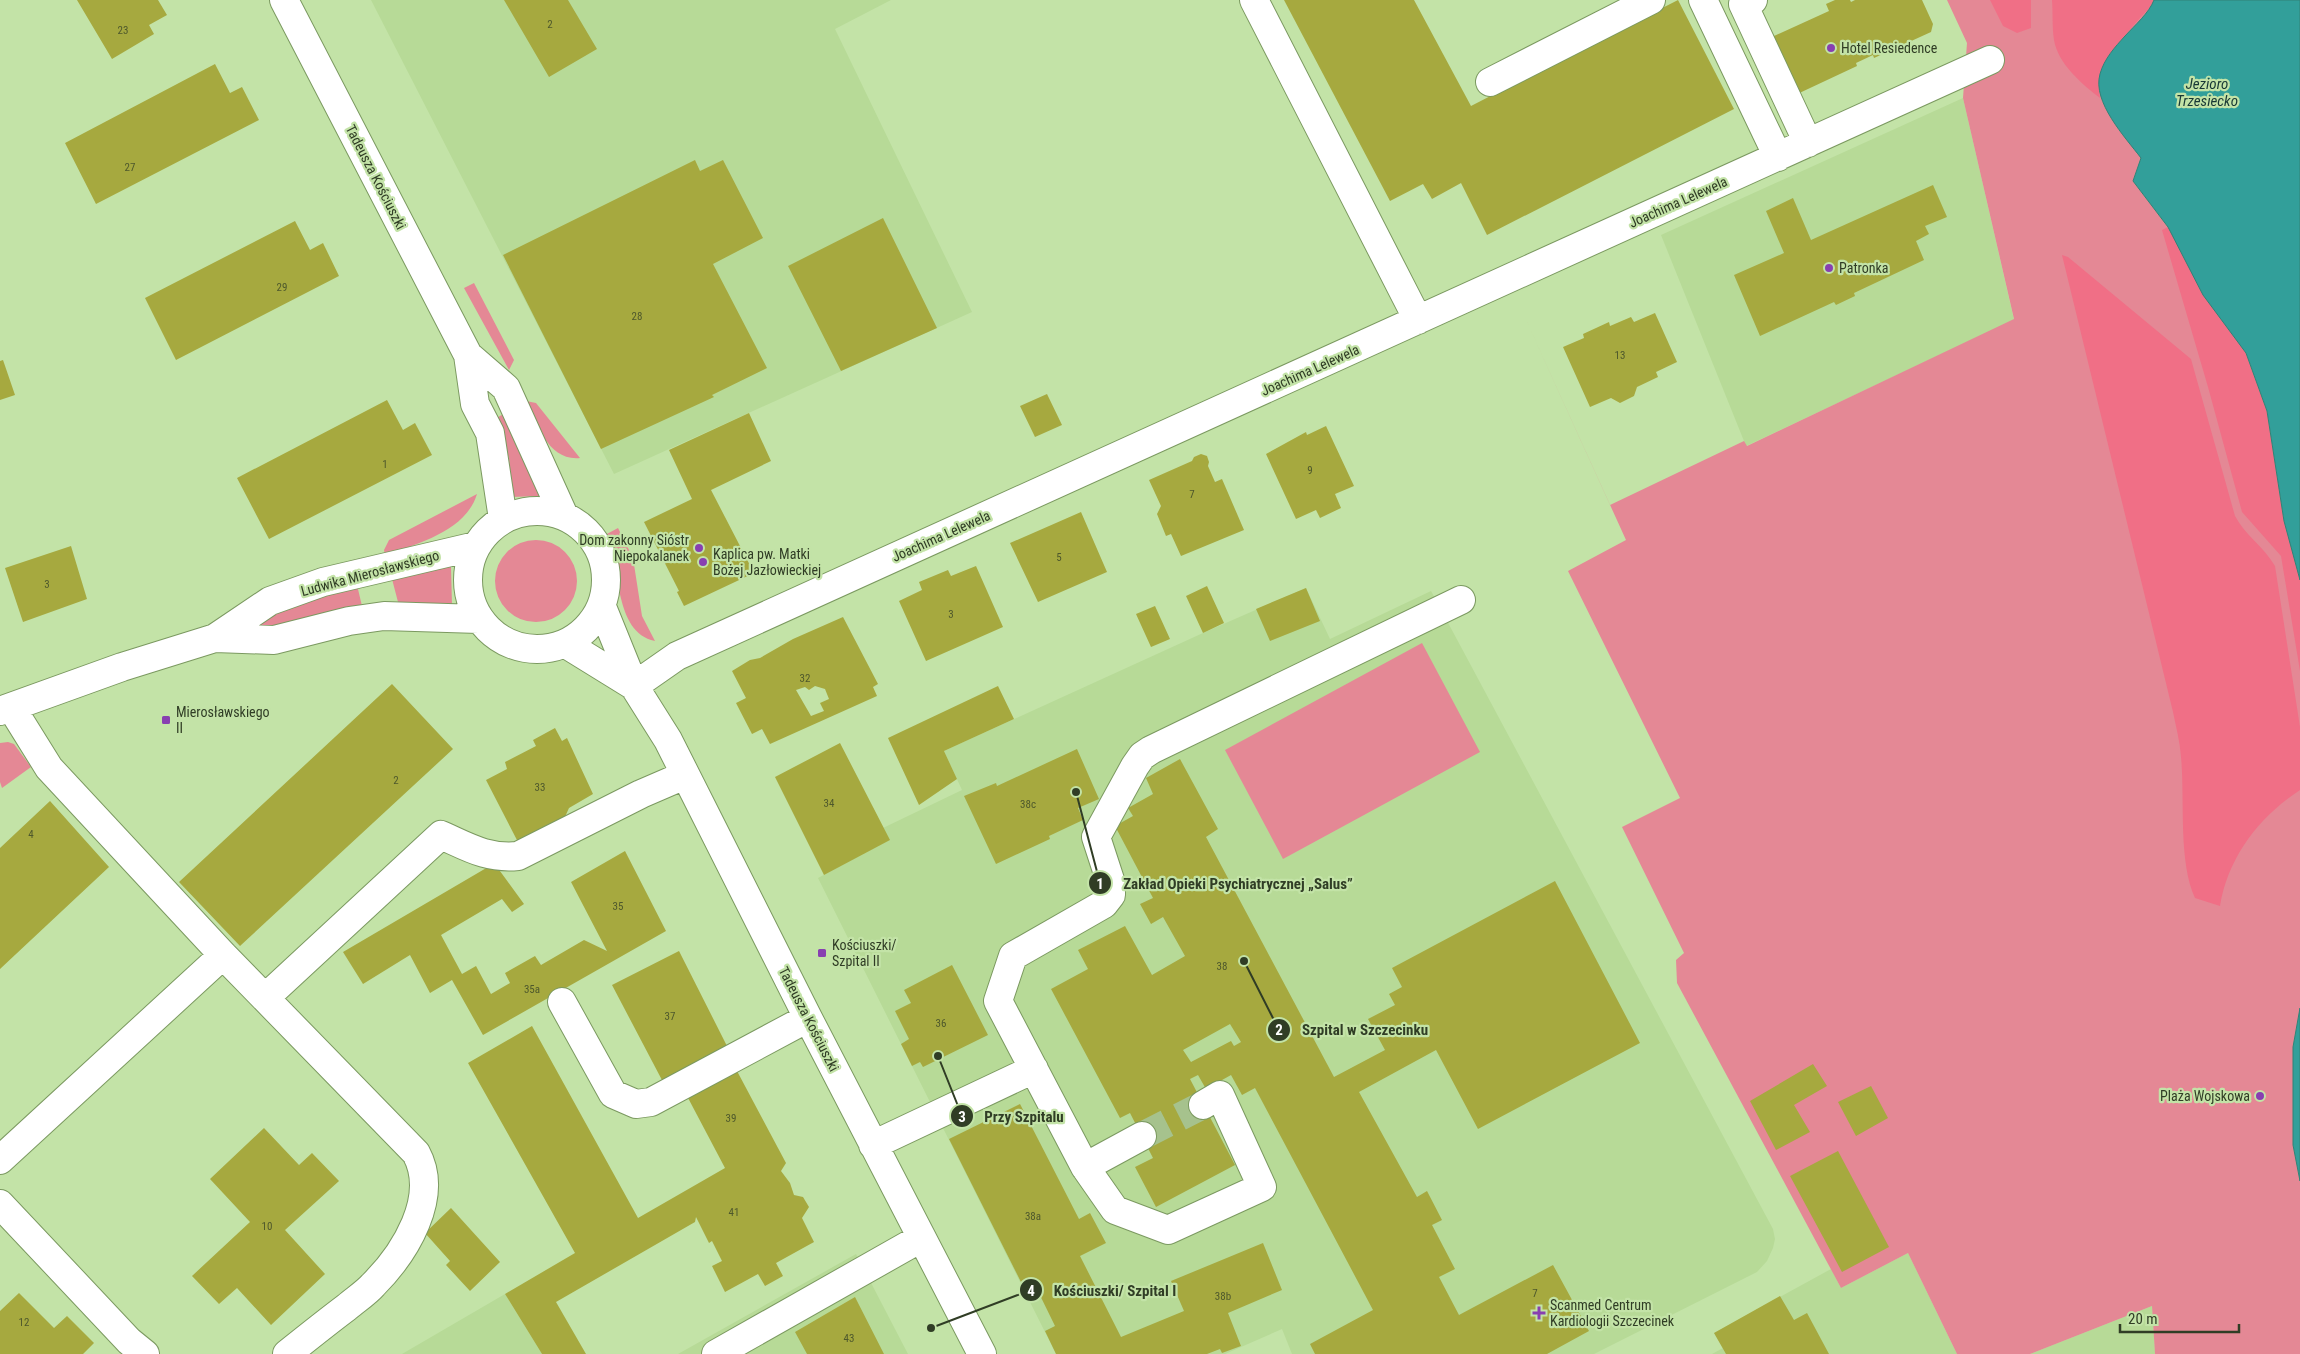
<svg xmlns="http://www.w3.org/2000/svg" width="2300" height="1354" font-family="'Roboto Condensed',sans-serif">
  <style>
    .built { fill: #b7da97 }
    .green { fill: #e48895 }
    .forest { fill: #f06f86 }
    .water { fill: #329f9a; stroke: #318277 }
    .building { fill: #a6a93f; fill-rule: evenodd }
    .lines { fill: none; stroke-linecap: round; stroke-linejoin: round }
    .minor-tunnel { stroke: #a6c28d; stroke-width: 28; stroke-dasharray: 28 14; stroke-linecap: butt }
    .minor-casing { stroke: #7b9960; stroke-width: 30 }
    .minor { stroke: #fff; stroke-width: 28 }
    .poi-dot { fill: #883fb1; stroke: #c3e3a7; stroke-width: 2 }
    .labels { text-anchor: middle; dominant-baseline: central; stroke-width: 4.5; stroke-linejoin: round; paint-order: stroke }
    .number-label { font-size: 11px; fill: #4e582c }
    .poi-label { font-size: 14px; fill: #303d25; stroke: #c3e3a7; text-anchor: start }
    .street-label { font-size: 14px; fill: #303d25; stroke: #c3e3a7 }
    .water-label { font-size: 15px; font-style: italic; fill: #173735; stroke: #c3e3a7 }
    .leader { fill: none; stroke: #303d25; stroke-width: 2 }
    .callout-dot { fill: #303d25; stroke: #c3e3a7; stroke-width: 2 }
    .mark-label { font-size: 15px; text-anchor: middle; font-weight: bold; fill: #fff }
    .callout-label { font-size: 15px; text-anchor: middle; font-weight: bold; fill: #303d25; stroke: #c3e3a7; stroke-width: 4.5; stroke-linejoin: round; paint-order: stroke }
  </style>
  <rect width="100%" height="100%" fill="#c3e3a7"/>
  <!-- built -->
  <path class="built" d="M371,0H891L835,29L972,312L614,474Z
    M1963,98L2014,320L1746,446L1661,235Z
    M1306,588L1330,639L1431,591L1773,1229L1775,1239L1773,1248L1767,1261L1757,1272L1594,1354H1292L1282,1329L1225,1354H1056L818,878L889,840L883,828L962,790L944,751L1203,633Z
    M1908,1253L1957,1354H1712L1723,1348L1714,1333L1831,1269L1841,1288Z
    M856,1254L908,1354H678Z
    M505,1294L542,1354H402Z
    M2152,1306L2155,1354H2030Z"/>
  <!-- green -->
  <path class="green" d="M1947,0H2269L2141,158L2133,181L2168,227L2284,521L2300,580V1008L2293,1047V1145L2300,1181V1354H2155L2152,1306L2030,1354H1957L1908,1253L1841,1288L1677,983L1676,960L1684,953L1622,827L1680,798L1568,571L1626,540L1517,300L1610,505L1744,441L1747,446L2014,319L1963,98L1967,43Z
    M474,283L514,360L509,370L464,288Z
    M526,401L536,403L580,458C548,461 538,425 526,401Z
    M505,413L540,496L512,497L509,458L495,419Z
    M477,494C466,531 417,544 385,555L384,550L389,540Z
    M618,528L633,558L642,616L655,641C613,632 622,567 605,535Z
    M495 581a41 41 0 1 1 82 0a41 41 0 1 1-82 0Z
    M447,566L451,567L452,605L398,602L392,579L431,571Z
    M357,585L362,606L240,635L234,628L329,593Z
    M1422,643L1480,752L1283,859L1225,750Z
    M8,742L14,744L31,767L2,788L0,782V743Z"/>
  <!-- forest -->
  <path class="forest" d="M1990,0H2031V28L2017,33L2003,26Z
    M2052,0H2154C2151,7 2145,13 2140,18C2120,42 2094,65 2100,98C2082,84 2058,64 2054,40C2052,27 2053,13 2052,0Z
    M2168,227L2246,353L2267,411L2284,521L2300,580V671L2281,556L2242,512L2208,387L2162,230Z
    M2062,255L2068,257L2191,359L2235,516C2245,535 2264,547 2275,566L2300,727V790C2259,817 2228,857 2220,906L2195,898C2178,861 2185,799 2181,757C2180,742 2176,727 2173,712Z"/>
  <!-- water -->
  <path class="water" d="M2154,0H2300V580L2284,521L2267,411L2246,353L2203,295L2168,227L2133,181L2141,158C2125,137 2092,102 2100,74C2104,59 2115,47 2125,36C2135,25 2149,13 2154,0Z
    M2300,1008V1181L2293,1145V1047Z"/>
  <!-- building -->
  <path class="building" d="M77,0H158L167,15L149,25L154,34L112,59Z
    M504,0H568L597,49L549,77Z
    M1284,0H1414L1471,106L1678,0L1734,109L1487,235L1461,183L1432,199L1423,184L1390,201Z
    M1835,0H1850L1851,2L1855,0H1922L1933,24L1931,32L1874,58L1873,55L1856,63L1857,66L1793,96L1763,41L1829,11L1826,4Z
    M215,64L230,93L242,87L259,120L96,204L65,143Z
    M695,160L700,171L723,160L763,238L713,264L767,368L712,395L714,397L601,449L503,255Z
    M1933,185L1947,217L1925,226L1929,234L1916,241L1924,260L1854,293L1855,296L1836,305L1834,302L1760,336L1734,275L1784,253L1766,211L1793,198L1811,240Z
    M883,218L937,328L841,371L788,266Z
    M295,221L310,250L323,243L339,276L176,360L145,298Z
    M1655,313L1677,362L1656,372L1658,377L1637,387L1634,396L1620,403L1611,398L1590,407L1563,347L1584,338L1583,334L1609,322L1610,326L1631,317L1634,322Z
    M3,360L15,395L0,400V361Z
    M1047,394L1062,425L1035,437L1020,406Z
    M387,400L403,430L415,423L432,455L269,539L237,478Z
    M749,413L771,461L711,490L754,573L684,606L677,592L679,591L644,522L692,499L669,450Z
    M1326,426L1354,486L1335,494L1341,508L1320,518L1316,510L1296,519L1266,454L1306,432L1307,435Z
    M1201,454L1207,456L1209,462L1208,466L1215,482L1222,479L1244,530L1181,556L1171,534L1166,536L1157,514L1161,506L1149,480L1192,461L1194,457Z
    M1081,512L1107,572L1038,602L1010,543Z
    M71,546L87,599L23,622L5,568Z
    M976,566L1003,627L926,661L899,601L922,590L919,582L948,570L951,576Z
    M1207,586L1224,623L1203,633L1186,596Z
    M1306,588L1320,621L1270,641L1256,609Z
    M1155,606L1170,639L1151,647L1136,614Z
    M843,617L878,684L873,687L877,696L770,744L762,729L752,734L736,703L746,698L732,671L750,660L760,658L793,639ZM815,686L825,689L829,699L820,703L824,711L811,716L796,690L805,687L809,690Z
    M392,684L453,749L240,946L179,882Z
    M998,686L1014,719L944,751L957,779L919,805L888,738Z
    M555,728L562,741L567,738L593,794L569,808L564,819L518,842L486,780L507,769L505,762L536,746L533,740Z
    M840,743L890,840L824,875L775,777Z
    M1077,749L1099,799L1078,808L1083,820L1049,836L1050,839L996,864L964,796L996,783L997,786Z
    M1180,759L1218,829L1206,837L1334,1077L1385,1050L1368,1019L1395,1005L1389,994L1402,987L1392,968L1555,881L1640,1043L1478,1129L1436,1050L1359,1092L1417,1197L1427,1191L1442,1220L1432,1225L1455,1269L1439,1277L1459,1315L1553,1265L1589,1331L1547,1354H1315L1310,1344L1373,1310L1255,1088L1242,1095L1231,1075L1206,1089L1198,1075L1190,1079L1235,1165L1156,1207L1135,1167L1153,1158L1130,1113L1120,1118L1051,989L1088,969L1078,950L1125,926L1152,975L1185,956L1163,917L1151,924L1140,904L1153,898L1115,826L1133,816L1128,808L1153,794L1146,778ZM1230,1024L1241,1042L1234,1046L1231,1041L1191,1062L1183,1050Z
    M50,801L109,867L0,969V848Z
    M625,851L666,931L483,1035L452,980L430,993L410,955L363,984L343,952L488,867H497L524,904L512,912L502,899L441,935L462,974L476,966L491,994L510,983L505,973L535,956L541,965L584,940L607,951L571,882Z
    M679,951L728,1048L663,1082L612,985Z
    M952,965L988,1035L923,1067L920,1062L912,1066L901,1044L909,1039L895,1011L911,1003L904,990Z
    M532,1026L638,1218L725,1168L687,1096L737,1071L786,1163L781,1171L790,1183L794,1195L803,1197L809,1207L802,1218L814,1242L776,1263L783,1276L765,1286L758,1274L725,1292L712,1266L722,1261L712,1241L709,1243L696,1217L695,1222L556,1302L586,1354H542L505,1294L575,1253L468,1063Z
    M1813,1064L1827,1086L1794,1105L1810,1132L1776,1150L1750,1101Z
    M1871,1086L1888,1118L1856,1136L1838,1102Z
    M1020,1104L1079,1219L1090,1213L1106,1243L1080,1256L1121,1337L1184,1311L1171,1281L1263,1243L1282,1290L1228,1313L1241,1346L1222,1353L1220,1349L1207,1354H1056L1045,1331L1055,1326L1032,1279L1022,1284L949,1139Z
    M264,1128L299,1165L312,1153L339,1181L285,1230L325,1274L271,1325L237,1288L219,1304L192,1276L250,1222L210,1179Z
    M1838,1151L1889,1247L1842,1272L1790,1176Z
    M451,1208L500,1262L470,1291L446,1265L450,1261L425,1233Z
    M19,1293L54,1328L67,1316L94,1343L83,1354H0V1311Z
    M1780,1296L1794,1320L1807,1313L1829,1354H1726L1714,1333Z
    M855,1297L884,1354H807L795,1332Z"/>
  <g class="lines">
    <!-- minor-tunnel -->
    <path class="minor-tunnel" d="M1142,1136L1203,1105"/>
    <defs>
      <path id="minor" d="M284,0L468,355L475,404L490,433L503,519
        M1254,0L1418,320
        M1703,0L1778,157
        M1753,0L1743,4L1808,143
        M1490,82L1651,0
        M468,355L506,388L564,516
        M468 580a69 69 0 1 1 138 0a69 69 0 1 1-138 0Z
        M602,607L634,686L668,740L808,1018L982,1354
        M215,638L274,640L349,621L384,616L479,619
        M566,644L634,686
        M634,686L677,656L1990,60
        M11,707L49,768L223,955L416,1153C440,1197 405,1253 373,1285C366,1293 355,1300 347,1307C327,1322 307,1338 287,1354
        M0,711L122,667L215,638L270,601L323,582L476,546
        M265,998L441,835C468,847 487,859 518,856L641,794L685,775
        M562,1002L613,1094L636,1104L651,1102L808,1018
        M1203,1105L1220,1095L1262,1187L1168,1230L1115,1210L1085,1167L998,1001L1013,956L1104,904L1111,895V883L1096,837L1135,766L1142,756L1151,750L1461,600
        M873,1145L1034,1069
        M0,1160L223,955
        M1085,1167L1142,1136
        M0,1204L129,1341L145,1354
        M716,1354L921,1238"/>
    </defs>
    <!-- minor casing -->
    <use href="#minor" class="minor-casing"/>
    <!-- minor -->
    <use href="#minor" class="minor"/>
  </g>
  <!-- markers -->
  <g class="poi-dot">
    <circle cx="1831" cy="48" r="5"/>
    <circle cx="1829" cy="268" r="5"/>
    <circle cx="699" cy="548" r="5"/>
    <circle cx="703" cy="562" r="5"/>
    <rect x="161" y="715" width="10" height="10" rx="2.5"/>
    <rect x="817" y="948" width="10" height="10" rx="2.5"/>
    <circle cx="2260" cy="1096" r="5"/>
    <path d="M1536.5 1305.5h5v5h5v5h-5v5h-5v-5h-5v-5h5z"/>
  </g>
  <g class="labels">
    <!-- number labels -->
    <g class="number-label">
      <text x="550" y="24">2</text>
      <text x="123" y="30">23</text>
      <text x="130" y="167">27</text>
      <text x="282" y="287">29</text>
      <text x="637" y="316">28</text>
      <text x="1620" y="355">13</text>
      <text x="385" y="464">1</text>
      <text x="1310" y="470">9</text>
      <text x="1192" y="494">7</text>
      <text x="1059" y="557">5</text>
      <text x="47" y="584">3</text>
      <text x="951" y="614">3</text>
      <text x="805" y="678">32</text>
      <text x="396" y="780">2</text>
      <text x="540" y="787">33</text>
      <text x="829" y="803">34</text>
      <text x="1028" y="804">38c</text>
      <text x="31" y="834">4</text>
      <text x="618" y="906">35</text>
      <text x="1222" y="966">38</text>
      <text x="532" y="989">35a</text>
      <text x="670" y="1016">37</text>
      <text x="941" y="1023">36</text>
      <text x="731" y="1118">39</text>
      <text x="734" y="1212">41</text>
      <text x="1033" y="1216">38a</text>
      <text x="267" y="1226">10</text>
      <text x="1535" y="1293">7</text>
      <text x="1223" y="1296">38b</text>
      <text x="24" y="1322">12</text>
      <text x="849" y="1338">43</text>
    </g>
    <!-- poi labels -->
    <g class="poi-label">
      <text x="1841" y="48">Hotel Resiedence</text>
      <text x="1839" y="268">Patronka</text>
      <text x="689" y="540" text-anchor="end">Dom zakonny Sióstr<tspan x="689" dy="16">Niepokalanek</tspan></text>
      <text x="713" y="554">Kaplica pw. Matki<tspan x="713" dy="16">Bożej Jazłowieckiej</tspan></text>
      <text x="176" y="712">Mierosławskiego<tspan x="176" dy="16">II</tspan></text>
      <text x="832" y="945">Kościuszki/<tspan x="832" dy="16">Szpital II</tspan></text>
      <text x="2250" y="1096" text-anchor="end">Plaża Wojskowa</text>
      <text x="1550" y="1305">Scanmed Centrum<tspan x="1550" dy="16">Kardiologii Szczecinek</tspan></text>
    </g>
    <!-- street labels -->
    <g class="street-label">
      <text transform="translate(376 177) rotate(63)">Tadeusza Kościuszki</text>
      <text transform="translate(1678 202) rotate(-24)">Joachima Lelewela</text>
      <text transform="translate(1310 370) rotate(-24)">Joachima Lelewela</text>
      <text transform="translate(941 536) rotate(-24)">Joachima Lelewela</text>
      <text transform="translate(370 573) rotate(-15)">Ludwika Mierosławskiego</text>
      <text transform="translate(809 1019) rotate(63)">Tadeusza Kościuszki</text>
    </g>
    <!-- water labels -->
    <g class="water-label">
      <text x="2207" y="84">Jezioro<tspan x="2207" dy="17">Trzesiecko</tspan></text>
    </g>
  </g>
  <!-- callouts -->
  <path class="leader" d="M1076 792L1100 883M1244 961L1279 1030M938 1056L962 1116M931 1328L1031 1290"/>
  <g class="callout-dot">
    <circle cx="1076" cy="792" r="5"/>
    <circle cx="1244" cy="961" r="5"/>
    <circle cx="938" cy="1056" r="5"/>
    <circle cx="931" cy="1328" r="5"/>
    <circle cx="1100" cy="883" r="12"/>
    <circle cx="1279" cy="1030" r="12"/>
    <circle cx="962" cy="1116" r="12"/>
    <circle cx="1031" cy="1290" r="12"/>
  </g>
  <g class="mark-label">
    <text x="1100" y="889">1</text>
    <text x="1279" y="1035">2</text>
    <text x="962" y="1122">3</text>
    <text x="1031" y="1296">4</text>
  </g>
  <g class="callout-label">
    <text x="1238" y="889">Zakład Opieki Psychiatrycznej „Salus”</text>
    <text x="1365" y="1035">Szpital w Szczecinku</text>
    <text x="1024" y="1122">Przy Szpitalu</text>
    <text x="1115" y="1296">Kościuszki/ Szpital I</text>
  </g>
  <!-- scale -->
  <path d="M2120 1324v8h119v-8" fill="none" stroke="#303d25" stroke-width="2.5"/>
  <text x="2128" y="1324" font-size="15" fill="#303d25" stroke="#c3e3a7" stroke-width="4" paint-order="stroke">20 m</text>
</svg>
